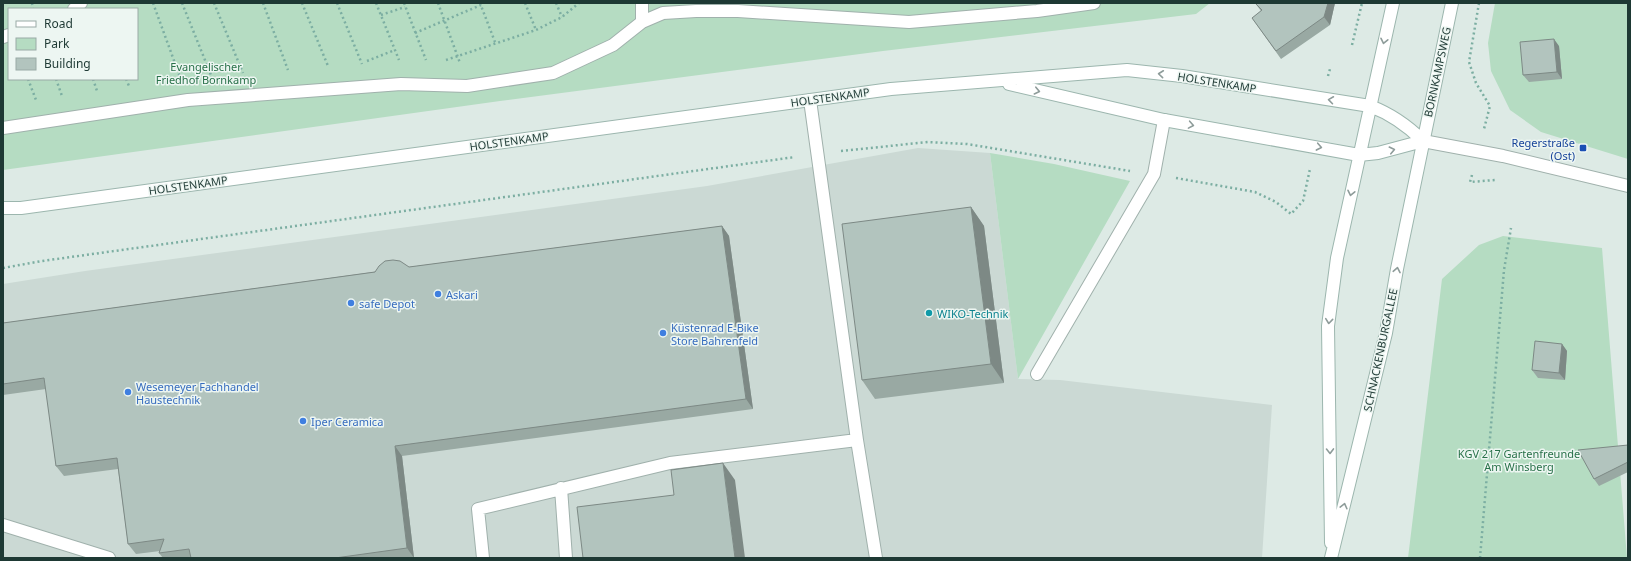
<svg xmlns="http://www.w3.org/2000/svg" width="1631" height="561" font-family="'Noto Sans',sans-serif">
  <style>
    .built { fill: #cbd9d4 }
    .green { fill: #b5dcc2; fill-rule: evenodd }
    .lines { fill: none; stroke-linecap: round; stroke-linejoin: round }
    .lane-casing { stroke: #a0b1ac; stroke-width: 14 }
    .street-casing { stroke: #a0b1ac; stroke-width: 14 }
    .secondary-casing { stroke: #9cb6ae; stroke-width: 14 }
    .path { stroke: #7caea2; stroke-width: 2.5; stroke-dasharray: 2 3; stroke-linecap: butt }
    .lane { stroke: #fff; stroke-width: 12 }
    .street { stroke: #fff; stroke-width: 12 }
    .secondary { stroke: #fff; stroke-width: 12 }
    .wall { fill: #99a9a3 }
    .shaded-wall { fill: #7d8985 }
    .building { fill: #b2c4be; stroke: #7d8985 }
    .oneway { stroke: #8e9c9a }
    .transit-dot { fill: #1a4fb4; stroke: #edf6f2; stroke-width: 1.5 }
    .shop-dot { fill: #3f7fe0; stroke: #edf6f2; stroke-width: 1.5 }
    .culture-dot { fill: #0f9aa8; stroke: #edf6f2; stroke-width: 1.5 }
    .labels { text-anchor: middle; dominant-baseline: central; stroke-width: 3; stroke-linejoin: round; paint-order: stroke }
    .park-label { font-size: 11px; fill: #287149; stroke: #edf6f2 }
    .street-label { font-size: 11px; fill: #1e3934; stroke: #edf6f2 }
    .transit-label { font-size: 11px; fill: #164399; stroke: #edf6f2; text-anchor: end }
    .shop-label { font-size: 11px; fill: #366cbe; stroke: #edf6f2; text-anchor: start }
    .culture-label { font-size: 11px; fill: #0d838f; stroke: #edf6f2; text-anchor: start }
  </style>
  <rect width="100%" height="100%" fill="#ddeae5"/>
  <!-- built -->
  <path class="built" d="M918,148L990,153L1018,379L1060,380L1272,405L1262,558H3V284L85,271L707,186Z"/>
  <!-- green -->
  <path class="green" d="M3,3H1210L1196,14L883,51L500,101L3,170ZM9,9H137V79H9Z
    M1495,3H1628V159L1541,132L1510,110L1491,71L1488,43Z
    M990,153L1054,164L1130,181L1018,379Z
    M1503,236L1602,248L1627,558H1408L1442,279L1479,245Z"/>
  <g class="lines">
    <defs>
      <path id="lane" d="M74,9L81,3
        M642,22V3
        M3,37L9,35
        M3,128L188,100L401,84L467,86L553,73L613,45L642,22L663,13L696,11H738L909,22L1037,11L1094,3
        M1037,374L1154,174L1164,120
        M857,440L876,558
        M561,488L566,558
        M3,525L109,558
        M483,558L478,509L670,463L857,440L810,100"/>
      <path id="street" d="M1423,141L1503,156L1628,186"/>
      <path id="secondary" d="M1009,84L1164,120L1359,155L1378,153L1423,141
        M3,208H21L891,89L1127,70L1182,76L1370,106C1391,114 1407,125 1423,141
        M1331,543L1328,326L1337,258L1393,3
        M1331,558L1386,333L1397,269L1452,3"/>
    </defs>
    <!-- lane casing -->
    <use href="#lane" class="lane-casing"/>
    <!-- street casing -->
    <use href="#street" class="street-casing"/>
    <!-- secondary casing -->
    <use href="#secondary" class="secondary-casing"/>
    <!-- path -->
    <path class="path" d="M32,3L33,9
      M153,3L180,77
      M182,3L211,75
      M214,3L243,73
      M263,3L288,70
      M302,3L328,66
      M337,3L362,64
      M376,3L399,60
      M404,3L426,60
      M438,3L460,63
      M480,3L495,42
      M525,3L536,30
      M556,3L562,17
      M1479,3L1469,62L1476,83L1490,106L1484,129
      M381,15L405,7
      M415,33L481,5
      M1352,45L1362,3
      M446,60L536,30L562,17L579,3
      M367,61L395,50
      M1328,76L1330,69
      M28,79L36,100
      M56,79L62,96
      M93,79L97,91
      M126,79L129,86
      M841,151L928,142L967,144L1130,171
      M1472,175L1470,182L1495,180
      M1176,178L1255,192L1276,202L1291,214L1303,201L1310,169
      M3,268L42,261L795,157
      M1480,558L1504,270L1511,228"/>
    <!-- lane -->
    <use href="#lane" class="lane"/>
    <!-- street -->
    <use href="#street" class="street"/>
    <!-- secondary -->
    <use href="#secondary" class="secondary"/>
  </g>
  <!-- wall -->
  <path class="wall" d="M1255,3H1335L1330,25L1281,59L1252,18L1261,11Z
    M1559,46L1562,79L1529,82L1523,75Z
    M971,207L984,226L1004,383L875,399L862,380Z
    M722,226L729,236L753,409L402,456L414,558H163L159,553L160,551L136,554L128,544L118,469L64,476L56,466L46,389L3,395V323L409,267Z
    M1562,344L1567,351L1565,380L1538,378L1532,370Z
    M1628,445V472L1599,486L1594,479Z"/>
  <!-- shaded-wall -->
  <path class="shaded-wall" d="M1328,3H1335L1330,25L1324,17Z
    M1554,39L1559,46L1562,79L1557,72Z
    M971,207L984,226L1004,383L991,364Z
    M722,226L729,236L753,409L746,399Z
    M1562,344L1567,351L1565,380L1559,373Z
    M395,446L402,456L414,558L407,548Z
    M723,463L735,480L745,558H735Z"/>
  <!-- building -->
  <path class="building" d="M1255,3H1328L1324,17L1276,51L1252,18L1262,10Z
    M1554,39L1557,72L1523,75L1520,42Z
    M971,207L991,364L862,380L842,224Z
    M722,226L746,399L395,446L407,548L335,558H191L189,549L159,553L164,539L128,544L117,458L56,466L44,378L3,384V323L375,272L379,266L385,261L393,260L400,261L409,267Z
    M1535,341L1562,344L1559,373L1532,370Z
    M1628,445V462L1594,479L1578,450Z
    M723,463L735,558H583L577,507L674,495L671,470Z"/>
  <!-- one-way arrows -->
  <defs><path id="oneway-chevron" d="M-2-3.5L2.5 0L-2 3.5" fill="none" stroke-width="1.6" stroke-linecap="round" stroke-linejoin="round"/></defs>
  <g class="oneway">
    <use href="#oneway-chevron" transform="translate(1384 41) rotate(102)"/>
    <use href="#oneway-chevron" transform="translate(1161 74) rotate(-174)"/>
    <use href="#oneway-chevron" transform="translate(1037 91) rotate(13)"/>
    <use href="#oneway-chevron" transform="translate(1331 100) rotate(-172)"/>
    <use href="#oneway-chevron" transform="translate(1191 125) rotate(10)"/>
    <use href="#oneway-chevron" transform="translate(1319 147) rotate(11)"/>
    <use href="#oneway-chevron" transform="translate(1392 150) rotate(-13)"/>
    <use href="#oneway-chevron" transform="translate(1351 193) rotate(102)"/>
    <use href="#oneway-chevron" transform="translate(1397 270) rotate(-79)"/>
    <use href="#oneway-chevron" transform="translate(1329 321) rotate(96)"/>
    <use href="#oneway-chevron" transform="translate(1330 451) rotate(89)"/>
    <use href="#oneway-chevron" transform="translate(1344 506) rotate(-76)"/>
  </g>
  <!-- markers -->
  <rect class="transit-dot" x="1579" y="144" width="8" height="8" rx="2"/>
  <g class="shop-dot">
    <circle cx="438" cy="294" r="4"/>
    <circle cx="351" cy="303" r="4"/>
    <circle cx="663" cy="333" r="4"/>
    <circle cx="128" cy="392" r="4"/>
    <circle cx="303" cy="421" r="4"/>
  </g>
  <circle class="culture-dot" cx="929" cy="313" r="4"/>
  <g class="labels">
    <!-- park labels -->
    <g class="park-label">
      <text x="206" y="66">Evangelischer<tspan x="206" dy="13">Friedhof Bornkamp</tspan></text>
      <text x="1519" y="453">KGV 217 Gartenfreunde<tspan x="1519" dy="13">Am Winsberg</tspan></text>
    </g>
    <!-- street labels -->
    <g class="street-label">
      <text transform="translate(1437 72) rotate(-78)">BORNKAMPSWEG</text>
      <text transform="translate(1217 82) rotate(9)">HOLSTENKAMP</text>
      <text transform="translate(830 97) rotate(-8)">HOLSTENKAMP</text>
      <text transform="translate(509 141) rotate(-8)">HOLSTENKAMP</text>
      <text transform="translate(188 185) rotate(-8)">HOLSTENKAMP</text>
      <text transform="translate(1380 350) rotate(-78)">SCHNACKENBURGALLEE</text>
    </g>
    <!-- transit labels -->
    <g class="transit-label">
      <text x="1575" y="142">Regerstraße<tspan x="1575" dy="13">(Ost)</tspan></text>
    </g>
    <!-- shop labels -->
    <g class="shop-label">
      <text x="446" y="294">Askari</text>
      <text x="359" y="303">safe Depot</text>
      <text x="671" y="327">Küstenrad E-Bike<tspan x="671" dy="13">Store Bahrenfeld</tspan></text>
      <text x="136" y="386">Wesemeyer Fachhandel<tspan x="136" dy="13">Haustechnik</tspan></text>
      <text x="311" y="421">Iper Ceramica</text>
    </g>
    <!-- culture labels -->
    <g class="culture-label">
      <text x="937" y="313">WIKO-Technik</text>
    </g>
  </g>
  <!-- border -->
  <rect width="1631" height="561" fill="none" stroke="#1e3934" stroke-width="8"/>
  <!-- legend -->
  <rect x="8" y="8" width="130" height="72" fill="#edf6f2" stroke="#9aaaa6"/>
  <rect x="16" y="21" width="20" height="6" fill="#ffffff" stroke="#9aaaa6"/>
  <text x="44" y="28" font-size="12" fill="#1e3934">Road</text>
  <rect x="16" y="38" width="20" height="12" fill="#b5dcc2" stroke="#9aaaa6"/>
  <text x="44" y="48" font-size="12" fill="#1e3934">Park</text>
  <rect x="16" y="58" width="20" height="12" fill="#b2c4be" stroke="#9aaaa6"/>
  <text x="44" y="68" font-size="12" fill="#1e3934">Building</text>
</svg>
